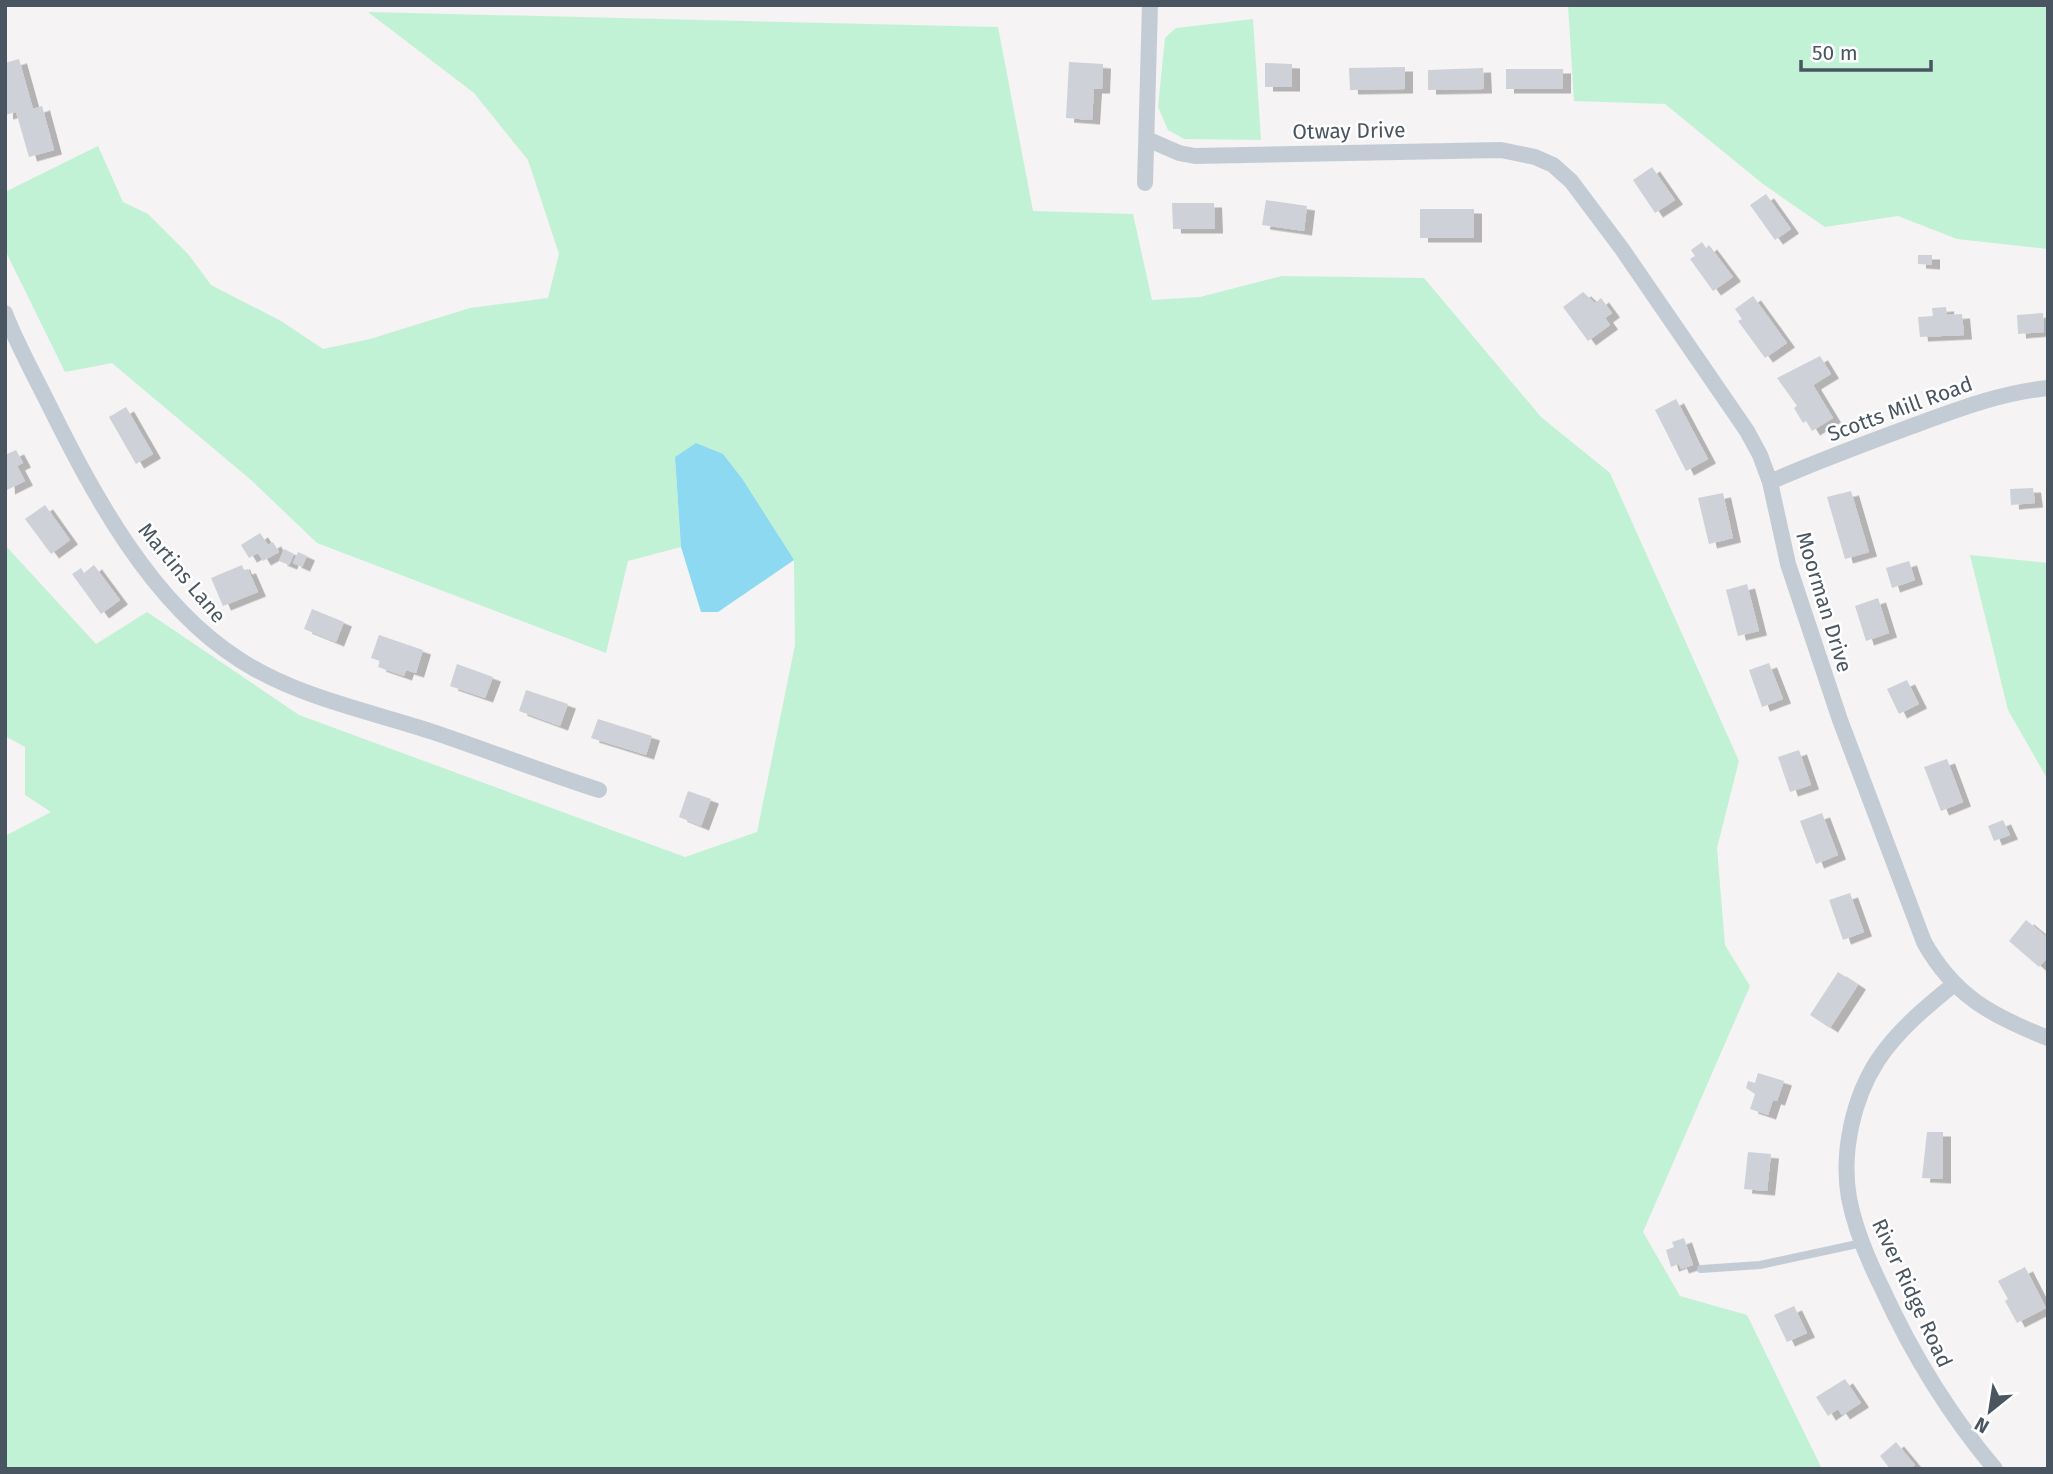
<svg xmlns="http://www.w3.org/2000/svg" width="2053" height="1474" font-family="'Fira Sans',sans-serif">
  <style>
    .green { fill: #c1f2d5 }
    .water { fill: #8cd9f1 }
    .building { fill: #ced1d7; filter: url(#shadow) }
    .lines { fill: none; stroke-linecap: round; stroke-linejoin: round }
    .lane { stroke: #c3ccd4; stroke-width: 8 }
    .street { stroke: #c3ccd4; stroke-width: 16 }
    .labels { text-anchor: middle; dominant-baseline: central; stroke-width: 5; stroke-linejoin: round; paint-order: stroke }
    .street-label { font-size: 21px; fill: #495561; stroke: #fff }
  </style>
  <defs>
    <filter id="shadow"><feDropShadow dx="8" dy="4.5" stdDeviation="0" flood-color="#0004"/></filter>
  </defs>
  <rect width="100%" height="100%" fill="#f5f3f3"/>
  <!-- green -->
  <path class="green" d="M1568,5H2048V249L1957,239L1898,216L1825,227L1763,184L1665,104L1574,101Z
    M368,12L998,27L1033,211L1133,214L1152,300L1200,297L1282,276L1424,278L1541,417L1610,473L1739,761L1717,848L1725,945L1750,986L1643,1232L1680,1296L1747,1315L1822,1469H5V836L51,812L25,795V747L5,736V545L96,644L147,612L299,715L685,857L757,832L795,645L794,560L675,457L681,547L628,561L606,653L317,543L251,480L112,363L65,372L5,250V192L98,146L123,202L148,214L188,254L211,285L281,321L323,349L370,339L470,308L548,298L559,254L528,160L474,93Z
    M1253,19L1261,140L1184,139L1168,130L1158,107L1165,38L1176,28Z
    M1970,555L2048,563V780L2008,710Z"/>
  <!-- water -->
  <path class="water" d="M696,443L723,454L743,480L794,560L718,612H701L681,547L675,457Z"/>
  <!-- building -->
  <path class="building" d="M19,59L33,109L42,106L54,150L29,157L16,112L5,115V63Z
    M1069,62L1103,64L1102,89H1094L1092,120L1066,118Z
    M1265,63L1292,64V87H1265Z
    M1405,67V89L1350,90L1349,68Z
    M1483,68L1484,89L1428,90V70Z
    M1506,69H1563V89H1506Z
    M1652,167L1675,200L1655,213L1633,180Z
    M1766,194L1791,229L1775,240L1750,205Z
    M1266,200L1307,206L1304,231L1262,225Z
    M1172,203H1214L1215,229H1173Z
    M1420,209H1474V238H1420Z
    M1702,242L1706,248L1709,245L1733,277L1713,291L1690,259L1695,256L1691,250Z
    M1918,255H1932V265L1918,264Z
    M1583,292L1595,303L1601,298L1612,313L1605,318L1610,325L1588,341L1563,307Z
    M1753,296L1787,343L1765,358L1738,321L1742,319L1735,309Z
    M1946,307L1947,315L1962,314L1964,335L1920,337L1918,317L1933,316L1932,308Z
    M2043,313L2044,332L2018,334L2017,315Z
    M1820,356L1831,374L1813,385L1833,418L1812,431L1806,421L1803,423L1794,408L1797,406L1777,378Z
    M1676,399L1708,459L1686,471L1655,410Z
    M126,407L153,454L136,464L109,417Z
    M16,450L23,463L17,466L25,481L7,490L5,455Z
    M2033,488L2035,503L2011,505L2010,489Z
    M1851,491L1869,552L1845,559L1827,497Z
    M1723,493L1733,538L1709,544L1698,498Z
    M45,505L70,540L51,554L25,519Z
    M260,533L268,545L273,542L279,552L263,561L258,553L249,558L241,545Z
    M284,549L294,554L289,565L279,561Z
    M298,552L307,556L302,567L293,563Z
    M1909,561L1915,580L1892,588L1886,568Z
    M94,565L120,600L101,614L72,574L81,568L84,573Z
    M242,565L244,570L248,569L258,592L223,606L211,578Z
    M1747,584L1759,631L1738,636L1726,590Z
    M1878,598L1889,633L1866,641L1855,606Z
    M312,609L344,622L336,642L304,629Z
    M379,635L423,650L416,673L406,670L404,676L378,667L380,661L371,658Z
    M1769,663L1783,699L1762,707L1749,670Z
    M457,664L493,677L485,698L450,686Z
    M1907,680L1919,704L1899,714L1887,689Z
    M526,690L568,704L560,726L519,711Z
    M598,719L652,736L646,755L591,738Z
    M1799,750L1811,785L1790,792L1778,757Z
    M1947,759L1963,802L1941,811L1924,767Z
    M688,791L711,799L701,826L679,817Z
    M1822,813L1838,855L1816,864L1800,821Z
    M2003,820L2010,835L1994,841L1988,826Z
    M1850,893L1864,932L1843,940L1829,900Z
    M2026,920L2048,938V957L2039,967L2009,941Z
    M1838,972L1858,985L1830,1028L1810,1015Z
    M1758,1073L1784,1081L1777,1101L1773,1100L1768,1115L1750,1109L1755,1094L1746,1088L1748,1081L1755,1083Z
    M1927,1132H1943V1179L1922,1178Z
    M1748,1152L1771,1154L1767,1191L1744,1189Z
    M1684,1238L1693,1265L1681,1269L1679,1264L1671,1267L1666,1250L1674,1247L1672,1242Z
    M2025,1267L2046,1308L2017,1323L2005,1301L2008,1299L1998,1281Z
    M1794,1306L1807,1333L1787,1342L1774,1315Z
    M1845,1379L1861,1403L1842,1415L1838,1409L1828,1416L1816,1397Z
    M1896,1442L1915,1465L1910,1469H1890L1880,1456Z"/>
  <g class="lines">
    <!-- lane -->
    <path class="lane" d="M1701,1269L1760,1265L1862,1243"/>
    <!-- street -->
    <path class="street" d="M1147,139L1179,153L1195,156L1501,150L1535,157L1553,165L1571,181L1622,249L1747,431L1760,455L1770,482L1788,564L1840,720L1924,942C1954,996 1992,1016 2048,1038
      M1145,183L1150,5
      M5,313C16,342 32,371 46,399C92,492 150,603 240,660C297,697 369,711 433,732C489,751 543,772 599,790
      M1770,482C1815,462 1861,445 1907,428C1954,411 1998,393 2048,388
      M1953,985C1926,1007 1898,1030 1878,1060C1853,1098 1841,1153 1849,1198C1855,1229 1868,1260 1882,1288C1912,1354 1948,1413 1995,1469"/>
  </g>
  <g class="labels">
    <!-- street labels -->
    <g class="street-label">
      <text transform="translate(1349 131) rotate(-1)">Otway Drive</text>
      <text transform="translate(1900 409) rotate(-20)">Scotts Mill Road</text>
      <text transform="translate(182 573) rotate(50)">Martins Lane</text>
      <text transform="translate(1824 602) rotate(73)">Moorman Drive</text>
      <text transform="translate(1912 1293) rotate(65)">River Ridge Road</text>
    </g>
  </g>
  <!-- border -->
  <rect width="2053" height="1474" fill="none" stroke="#495561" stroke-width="14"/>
  <!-- north arrow -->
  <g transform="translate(1990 1411) rotate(210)" stroke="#ffffff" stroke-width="5" paint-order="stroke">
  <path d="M0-5L12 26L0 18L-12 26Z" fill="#495561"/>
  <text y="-10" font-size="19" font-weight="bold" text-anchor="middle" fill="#495561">N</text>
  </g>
  <!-- scale -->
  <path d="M1801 60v10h130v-10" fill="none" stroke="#495561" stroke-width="3.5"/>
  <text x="1812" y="60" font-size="21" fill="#495561" stroke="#ffffff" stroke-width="5" paint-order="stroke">50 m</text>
</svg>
